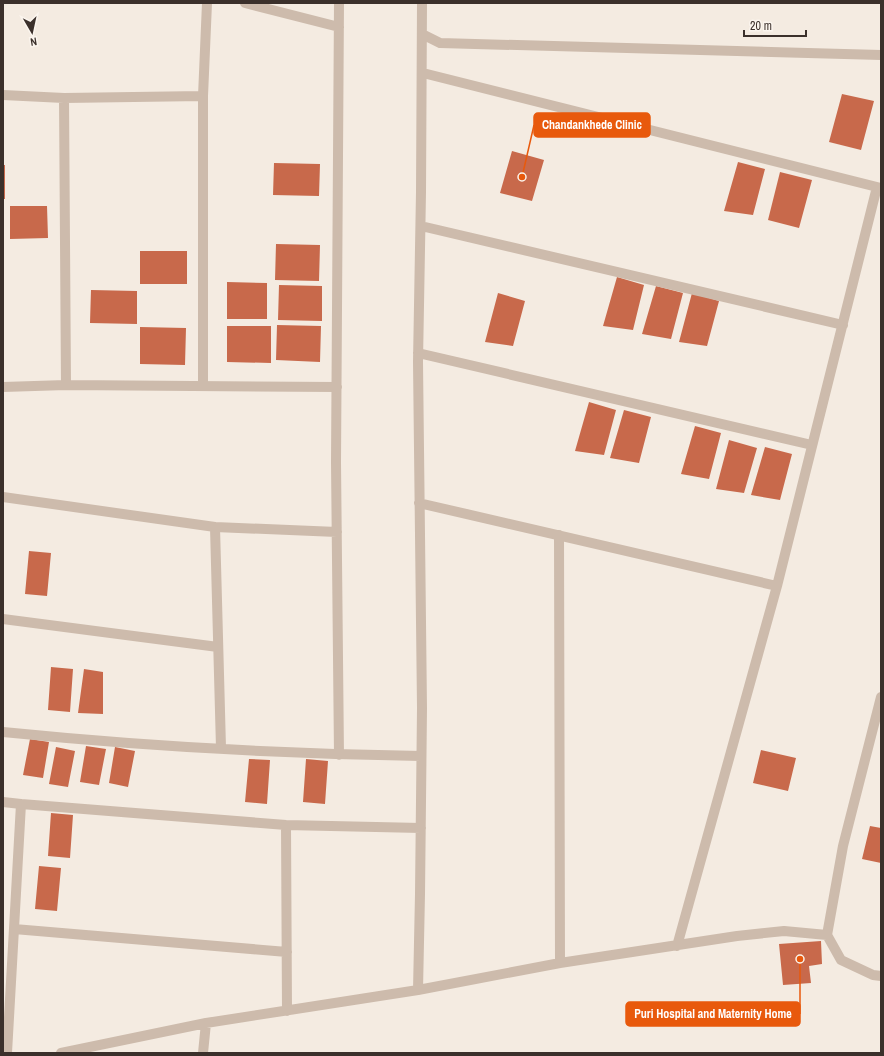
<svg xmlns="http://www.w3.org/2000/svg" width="884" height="1056" font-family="'Archivo Narrow',sans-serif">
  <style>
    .building { fill: #c8694b }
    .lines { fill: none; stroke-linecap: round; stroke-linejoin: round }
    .minor { stroke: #cdbbac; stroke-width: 10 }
    .leader { fill: none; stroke: #e8590c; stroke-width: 1.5 }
    .callout-dot { fill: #e8590c; stroke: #fbf5ee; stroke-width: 1.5 }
    .callout { fill: #e8590c; stroke: #e8590c; stroke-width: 1.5 }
    .callout-label { font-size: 12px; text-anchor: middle; font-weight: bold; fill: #fff }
  </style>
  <rect width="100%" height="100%" fill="#f4ebe1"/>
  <!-- building -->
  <path class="building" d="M842,94L874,101L861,150L829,142Z
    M512,151L544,160L532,201L500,193Z
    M738,162L765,169L753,215L724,211Z
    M274,163L320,164L319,196L273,195Z
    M3,165H5V199H3Z
    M780,172L812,180L799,228L768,220Z
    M10,206H47L48,238L10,239Z
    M276,244L320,245L319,281L275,280Z
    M140,251H187V284H140Z
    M617,277L644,285L633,330L603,326Z
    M227,282L267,283V319H227Z
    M279,285L322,286V321L278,320Z
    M656,286L683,293L671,339L642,334Z
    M91,290L137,291V324L90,323Z
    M498,293L525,301L513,346L485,342Z
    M692,293L719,301L707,346L679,342Z
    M277,325L321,326L320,362L276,360Z
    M227,326H271V363L227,362Z
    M140,327L186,328L185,365L140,364Z
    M589,402L616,410L604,455L575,451Z
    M624,410L651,417L639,463L610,458Z
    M695,426L721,433L709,479L681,474Z
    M729,440L757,448L744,493L716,489Z
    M765,447L792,454L780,500L751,495Z
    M29,551L51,553L47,596L25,594Z
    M51,667L73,669L70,712L48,710Z
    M84,669L103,672V714L78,713Z
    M30,739L49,742L43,778L23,775Z
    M86,746L106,749L99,785L80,782Z
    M56,747L75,751L68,787L49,784Z
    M115,747L135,751L128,787L109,783Z
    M761,750L796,758L788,791L753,783Z
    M249,759L270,760L267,804L245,802Z
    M306,759L328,761L325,804L303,802Z
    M51,813L73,815L70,858L48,856Z
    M870,826L881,828V863L862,859Z
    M39,866L61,868L57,911L35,909Z
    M821,941L822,964L809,966L811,983L783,985L779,944Z"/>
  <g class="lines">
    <!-- minor -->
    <path class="minor" d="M245,3L339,27
      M422,34L440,43L881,55
      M423,73L881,188
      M3,95L64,98L203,96V386
      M203,96L207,3
      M64,98L66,385
      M421,226L843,325
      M418,353L812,445
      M3,387L66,385L337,387
      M3,497L215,527
      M419,503L777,586
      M559,535L560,963
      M3,619L218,647
      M3,732C142,746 282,754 421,756
      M221,748L215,527L337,532
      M339,755L336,462L339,3
      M3,802L21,804L7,1053
      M21,804L286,825L421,828
      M286,825L287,1011
      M14,929L287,952
      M827,935L843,846L881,697
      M677,946L777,586L877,187
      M418,990L420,894L422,708L418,362L421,192L422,3
      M61,1053L206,1023L418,990L560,963L737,936L784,931L827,935L841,960L873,975L881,976
      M203,1053L206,1023"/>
  </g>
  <!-- callouts -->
  <path class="leader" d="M522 177L534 125M800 959L800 1014"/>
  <g class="callout-dot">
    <circle cx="522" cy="177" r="4"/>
    <circle cx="800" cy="959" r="4"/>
  </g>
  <g class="callout">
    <rect x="534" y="113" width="116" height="24" rx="4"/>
    <rect x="626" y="1002" width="174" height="24" rx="4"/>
  </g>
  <g class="callout-label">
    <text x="592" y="129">Chandankhede Clinic</text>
    <text x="713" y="1018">Puri Hospital and Maternity Home</text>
  </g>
  <!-- border -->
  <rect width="884" height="1056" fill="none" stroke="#3b302b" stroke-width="8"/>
  <!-- north arrow -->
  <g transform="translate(32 32) rotate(171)" stroke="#fbf5ee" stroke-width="3" paint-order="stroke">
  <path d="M0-3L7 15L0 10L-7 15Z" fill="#3b302b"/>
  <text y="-6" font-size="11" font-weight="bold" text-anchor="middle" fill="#3b302b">N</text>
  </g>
  <!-- scale -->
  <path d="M744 30v6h62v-6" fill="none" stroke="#3b302b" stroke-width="2"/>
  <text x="750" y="30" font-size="12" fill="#3b302b" stroke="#fbf5ee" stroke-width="3" paint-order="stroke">20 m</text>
</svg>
